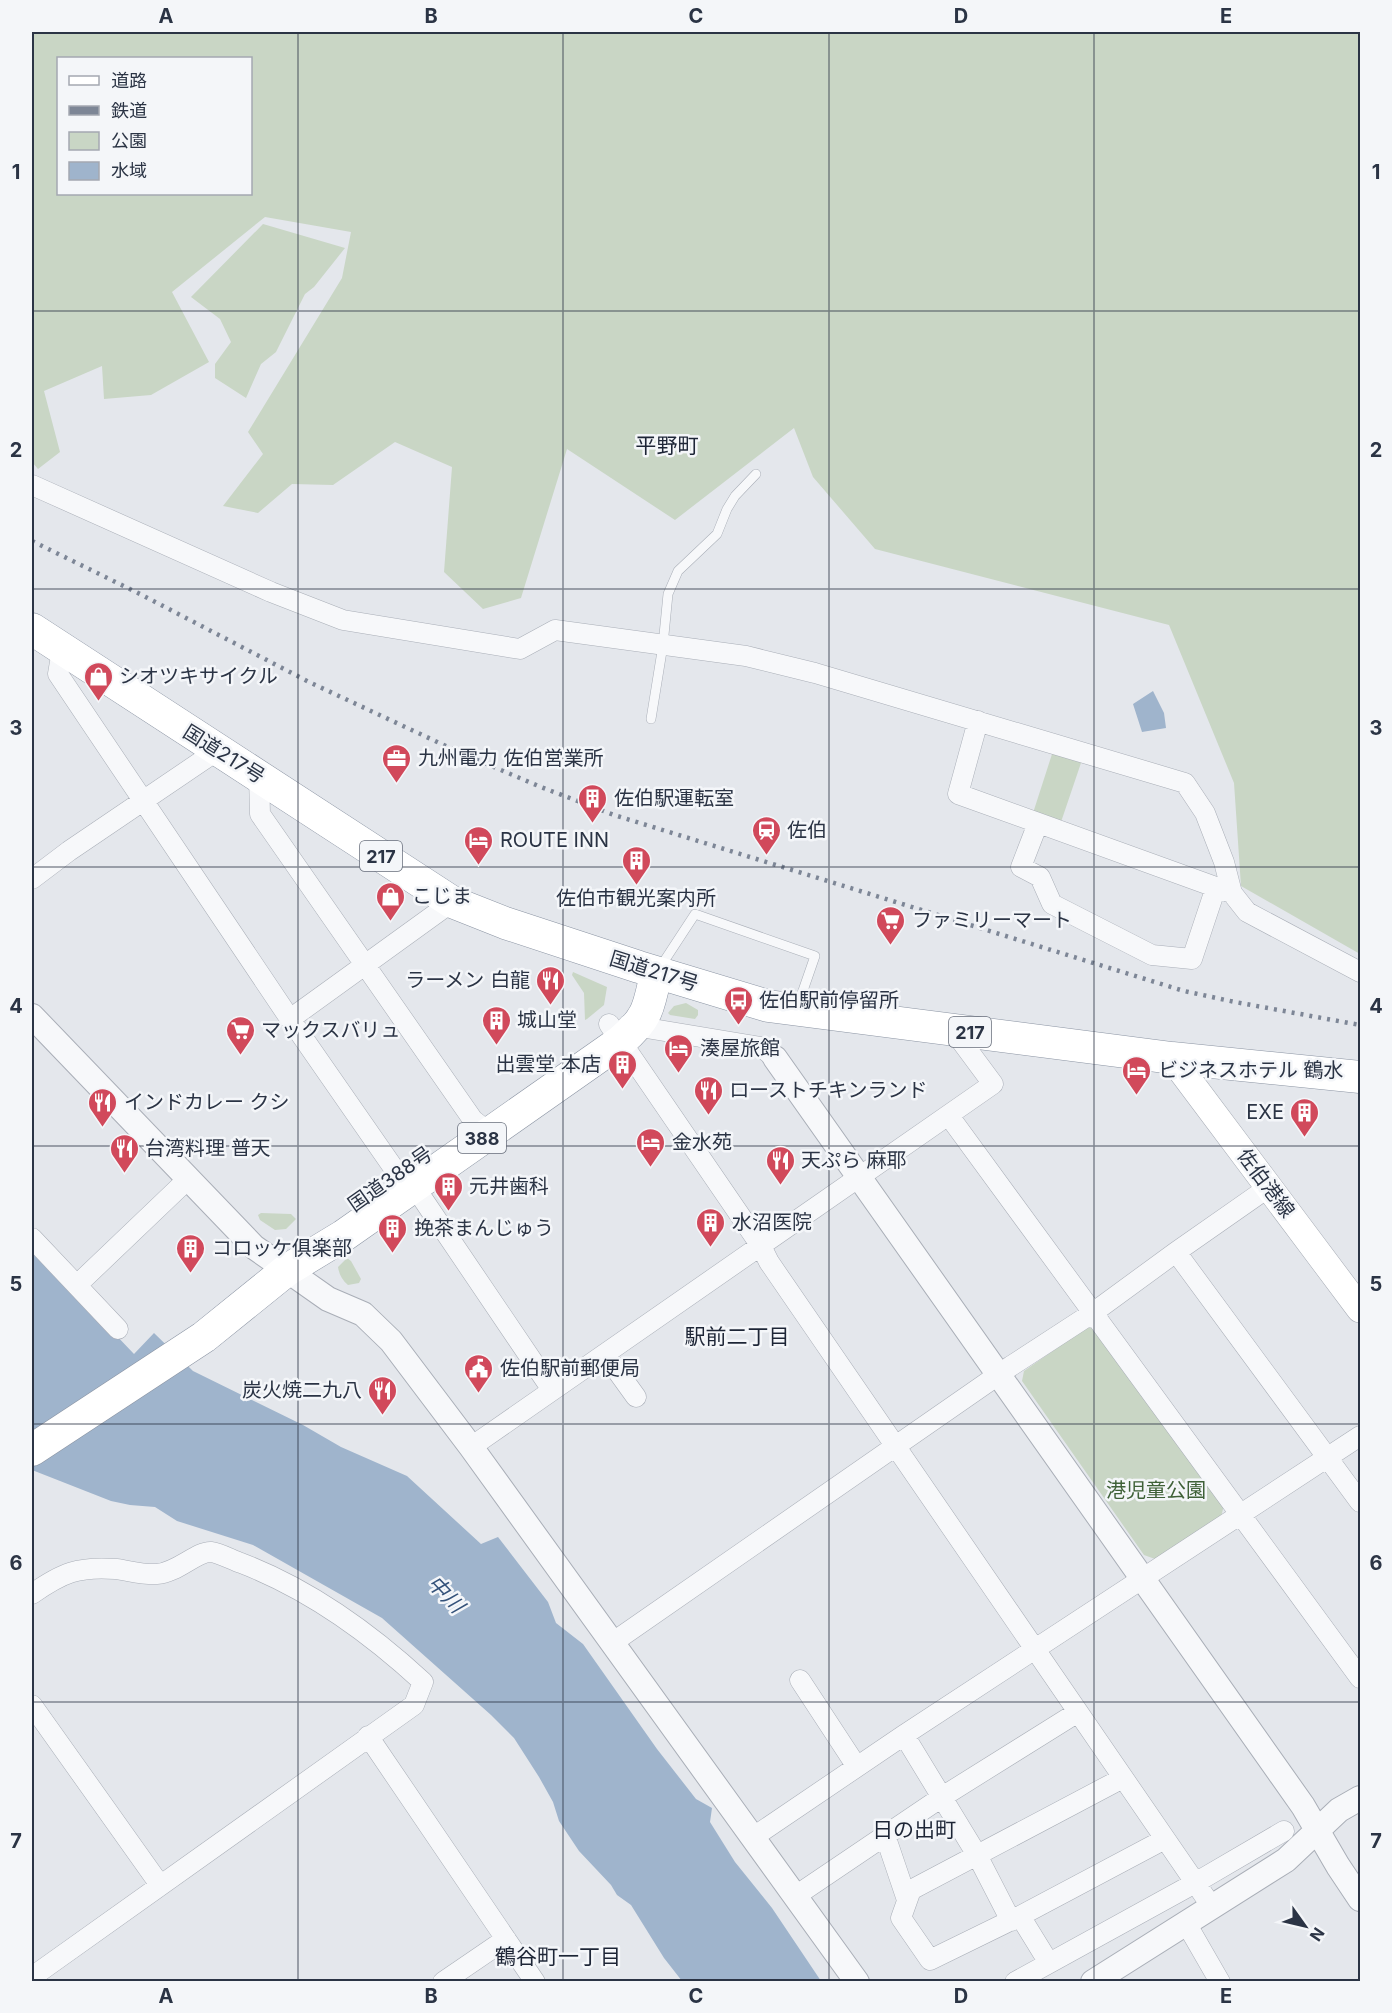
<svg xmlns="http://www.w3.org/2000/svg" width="1392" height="2013" font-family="Inter,'Noto Sans JP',sans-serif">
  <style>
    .green { fill: #c9d6c5; fill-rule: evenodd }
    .water { fill: #9fb4cc }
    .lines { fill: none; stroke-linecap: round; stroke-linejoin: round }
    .service-casing { stroke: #a9aeb7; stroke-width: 10 }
    .minor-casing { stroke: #a9aeb7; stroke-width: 21 }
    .tertiary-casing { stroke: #a9aeb7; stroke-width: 26 }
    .secondary-casing { stroke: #a9aeb7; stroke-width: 28 }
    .trunk-casing { stroke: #8b94a3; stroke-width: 33 }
    .service { stroke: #f7f8fa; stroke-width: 9 }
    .minor { stroke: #f7f8fa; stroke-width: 20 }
    .tertiary { stroke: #f7f8fa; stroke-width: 24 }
    .secondary { stroke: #fff; stroke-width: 27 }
    .trunk { stroke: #fff; stroke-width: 32 }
    .rail { stroke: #7d8696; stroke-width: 4.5; stroke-dasharray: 3 6; stroke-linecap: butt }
    .grid { fill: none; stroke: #2b3445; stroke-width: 1.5; stroke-opacity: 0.55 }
    .labels { text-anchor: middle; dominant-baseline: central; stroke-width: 5; stroke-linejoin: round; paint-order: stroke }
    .shield { fill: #f4f6f9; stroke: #676e7b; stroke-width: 1.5 }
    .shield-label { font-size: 18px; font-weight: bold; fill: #2b3445 }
    .poi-label { font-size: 20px; fill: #2b3445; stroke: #f4f6f9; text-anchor: start }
    .street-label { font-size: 20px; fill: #2b3445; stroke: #f4f6f9 }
    .park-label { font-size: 20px; fill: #3f6138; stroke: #f4f6f9 }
    .neighbourhood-label { font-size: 21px; fill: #1d2536; stroke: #f4f6f9 }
    .water-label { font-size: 21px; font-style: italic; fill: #34527a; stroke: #f4f6f9 }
    .neatline { fill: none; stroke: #2b3445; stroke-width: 2 }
    .grid-label { font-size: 20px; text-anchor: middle; font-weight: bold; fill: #2b3445 }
  </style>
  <rect width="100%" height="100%" fill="#e4e7ec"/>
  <!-- green -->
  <path class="green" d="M32,32H1360V954L1241,886L1234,783L1169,625L875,549L813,477L794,428L675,520L567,449L521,598L483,609L444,572L452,467L395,442L333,485L292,484L258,513L223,506L263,454L248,432L342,278L351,232L265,217L172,292L209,362L151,395L104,399L102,366L44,391L60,452L38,469L32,462ZM58,58H250V194H58Z
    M263,224L345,248L314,287L305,294L276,352L261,364L246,398L215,378V364L231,342L220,319L191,297Z
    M1053,751L1082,760L1061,822L1033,813Z
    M573,972L607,987L604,1005L587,1019L585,1020L584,993L572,975Z
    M686,1003L698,1010V1015L695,1019L670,1015L668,1013L674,1006Z
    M261,1213L291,1214L296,1219L286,1229L275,1230L260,1220L258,1215Z
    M347,1258L351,1261L361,1279L359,1283L348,1285C342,1280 339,1274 338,1267Z
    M1087,1327L1097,1330L1224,1505L1221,1517L1155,1559L1144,1555L1022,1381L1024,1371Z"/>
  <!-- water -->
  <path class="water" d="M1153,691L1164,713L1166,728L1142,732L1133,704Z
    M32,1247L134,1354L154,1333L193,1371L303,1425L341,1447L407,1476L481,1544L498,1537L548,1602L556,1623L583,1644L657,1749L696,1799L712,1808L710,1822L735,1862L772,1908L821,1981H682L664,1958L631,1905L617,1895L611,1885L579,1851L559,1821L553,1802L539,1777L514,1738L491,1715L382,1618L253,1545L177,1521L155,1507L130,1505L111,1501L32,1470Z"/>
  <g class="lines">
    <defs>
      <path id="service" d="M651,719L663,645L668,594L678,571L717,534L727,509L735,496L756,474
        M659,969L695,914L815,956L798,1005"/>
      <path id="minor" d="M32,485L271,592L343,620L520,649L555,630L746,656L815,673L1185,783L1205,813L1224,862L1232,893L1247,912L1360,972
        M62,650L58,674L290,1019L397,1173L404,1182L414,1186L552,1390
        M978,721L958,794L1232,893
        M259,775L260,814L473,1120L490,1133
        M1038,823L1021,867L1040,877L1052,904L1152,955L1192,959L1216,887
        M32,879L69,851L218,750
        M290,1019L452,902
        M609,1024L761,1246L769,1262L1212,1907
        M628,1025L761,1047L775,1058
        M949,1116L1360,1678
        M32,1238L118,1329
        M1176,1252L1360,1502
        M77,1285L188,1179
        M605,1354L636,1397
        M471,1447L993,1084L953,1030
        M32,1594C62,1573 78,1566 116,1569C130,1571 144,1575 157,1574C177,1573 197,1551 211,1552C220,1553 232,1560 241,1563C309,1589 370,1633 423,1682L414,1705L32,1977
        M612,1643L1011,1366L1094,1312L1176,1252L1269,1187
        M800,1680L857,1767
        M32,1705L160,1885
        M904,1735L977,1855L1011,1921
        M368,1736L535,1982
        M1123,1778L911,1890L901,1918L930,1960L1020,1916L1165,1839
        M885,1835L907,1900
        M752,1838L904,1735L1360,1436
        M794,1897L942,1797L1078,1712
        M1020,1916L1049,1963
        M1186,1923L1220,1982
        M443,1982L506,1939
        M1015,1982L1195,1883L1284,1831"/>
      <path id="tertiary" d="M32,1016L254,1247L328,1299L363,1314L391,1341L471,1447L857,1982
        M775,1058L1303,1806L1338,1866L1360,1899
        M1093,1982L1286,1860L1339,1810L1360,1798"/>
      <path id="secondary" d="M1172,1058L1360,1309"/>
      <path id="trunk" d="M32,629L452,902L505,923L639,967L768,1006L1172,1058L1360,1077
        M32,1450L204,1337L287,1270L343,1236L621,1041C648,1018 649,1007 656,973"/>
    </defs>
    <!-- service casing -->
    <use href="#service" class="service-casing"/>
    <!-- minor casing -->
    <use href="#minor" class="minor-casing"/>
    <!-- tertiary casing -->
    <use href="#tertiary" class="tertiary-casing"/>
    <!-- secondary casing -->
    <use href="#secondary" class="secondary-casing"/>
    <!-- trunk casing -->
    <use href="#trunk" class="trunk-casing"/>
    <!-- service -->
    <use href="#service" class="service"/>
    <!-- minor -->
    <use href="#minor" class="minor"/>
    <!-- tertiary -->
    <use href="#tertiary" class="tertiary"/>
    <!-- secondary -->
    <use href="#secondary" class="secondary"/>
    <!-- trunk -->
    <use href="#trunk" class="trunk"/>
    <!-- rail -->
    <path class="rail" d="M32,541L140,594L309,682L463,754L541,787L614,815L1184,991L1235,1002L1360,1025"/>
  </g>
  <!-- grid -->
  <path class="grid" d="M298,32V1982M563,32V1982M829,32V1982M1094,32V1982M32,311H1360M32,589H1360M32,867H1360M32,1146H1360M32,1424H1360M32,1702H1360"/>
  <!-- icons -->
  <defs>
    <symbol id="shop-pin" viewBox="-11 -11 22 30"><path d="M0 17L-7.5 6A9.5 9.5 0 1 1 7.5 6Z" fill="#d1495b" stroke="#f4f6f9"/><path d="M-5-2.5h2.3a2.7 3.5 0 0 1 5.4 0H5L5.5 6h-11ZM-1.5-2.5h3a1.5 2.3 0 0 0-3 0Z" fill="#fff"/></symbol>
    <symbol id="office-pin" viewBox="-11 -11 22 30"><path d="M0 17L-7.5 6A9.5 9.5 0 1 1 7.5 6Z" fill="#d1495b" stroke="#f4f6f9"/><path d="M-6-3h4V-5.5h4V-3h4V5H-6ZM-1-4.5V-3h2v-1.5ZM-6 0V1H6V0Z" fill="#fff"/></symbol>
    <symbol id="building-pin" viewBox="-11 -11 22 30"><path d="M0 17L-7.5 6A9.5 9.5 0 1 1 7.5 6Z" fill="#d1495b" stroke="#f4f6f9"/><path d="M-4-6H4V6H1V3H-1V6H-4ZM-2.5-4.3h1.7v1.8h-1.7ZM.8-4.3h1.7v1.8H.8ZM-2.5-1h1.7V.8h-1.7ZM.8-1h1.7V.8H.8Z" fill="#fff"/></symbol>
    <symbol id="station-pin" viewBox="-11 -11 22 30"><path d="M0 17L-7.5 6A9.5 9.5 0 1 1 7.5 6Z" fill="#d1495b" stroke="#f4f6f9"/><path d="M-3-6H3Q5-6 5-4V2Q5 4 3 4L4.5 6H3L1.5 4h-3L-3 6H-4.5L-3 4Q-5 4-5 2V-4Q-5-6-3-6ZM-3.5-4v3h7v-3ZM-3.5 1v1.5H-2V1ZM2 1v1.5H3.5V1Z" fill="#fff"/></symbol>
    <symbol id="hotel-pin" viewBox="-11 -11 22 30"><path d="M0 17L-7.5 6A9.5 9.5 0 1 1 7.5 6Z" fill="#d1495b" stroke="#f4f6f9"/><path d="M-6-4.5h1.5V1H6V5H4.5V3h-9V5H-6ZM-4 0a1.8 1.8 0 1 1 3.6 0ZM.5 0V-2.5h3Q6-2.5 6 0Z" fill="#fff"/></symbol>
    <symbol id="supermarket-pin" viewBox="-11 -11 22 30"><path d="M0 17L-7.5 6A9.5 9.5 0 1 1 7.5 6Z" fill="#d1495b" stroke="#f4f6f9"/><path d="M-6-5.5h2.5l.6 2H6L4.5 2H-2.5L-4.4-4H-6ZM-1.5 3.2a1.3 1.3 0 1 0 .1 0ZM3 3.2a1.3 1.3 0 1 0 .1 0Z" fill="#fff"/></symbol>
    <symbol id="restaurant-pin" viewBox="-11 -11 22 30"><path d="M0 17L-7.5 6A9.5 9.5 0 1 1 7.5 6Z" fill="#d1495b" stroke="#f4f6f9"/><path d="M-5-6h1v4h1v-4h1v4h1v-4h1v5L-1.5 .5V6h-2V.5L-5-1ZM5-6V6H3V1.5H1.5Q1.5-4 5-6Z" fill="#fff"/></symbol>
    <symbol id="bus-pin" viewBox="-11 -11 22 30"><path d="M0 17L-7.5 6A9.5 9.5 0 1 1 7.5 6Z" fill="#d1495b" stroke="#f4f6f9"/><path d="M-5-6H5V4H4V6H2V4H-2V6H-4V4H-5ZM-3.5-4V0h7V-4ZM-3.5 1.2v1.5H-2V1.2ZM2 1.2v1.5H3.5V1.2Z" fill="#fff"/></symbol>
    <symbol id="civic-pin" viewBox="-11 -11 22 30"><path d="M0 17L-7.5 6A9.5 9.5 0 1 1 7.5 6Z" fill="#d1495b" stroke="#f4f6f9"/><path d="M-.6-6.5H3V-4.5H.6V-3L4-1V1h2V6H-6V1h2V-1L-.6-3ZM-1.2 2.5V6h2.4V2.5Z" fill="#fff"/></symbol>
  </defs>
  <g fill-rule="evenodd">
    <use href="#shop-pin" x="82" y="660" width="33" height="45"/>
    <use href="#office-pin" x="380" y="742" width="33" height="45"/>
    <use href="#building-pin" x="576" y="782" width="33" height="45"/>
    <use href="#station-pin" x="750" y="814" width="33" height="45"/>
    <use href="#hotel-pin" x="462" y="824" width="33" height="45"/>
    <use href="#building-pin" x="620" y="844" width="33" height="45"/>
    <use href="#shop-pin" x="374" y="880" width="33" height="45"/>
    <use href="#supermarket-pin" x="874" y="904" width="33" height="45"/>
    <use href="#restaurant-pin" x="534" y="964" width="33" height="45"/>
    <use href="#bus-pin" x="722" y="984" width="33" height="45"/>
    <use href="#building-pin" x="480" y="1004" width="33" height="45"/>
    <use href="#supermarket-pin" x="224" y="1014" width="33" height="45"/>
    <use href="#hotel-pin" x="662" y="1032" width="33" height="45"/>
    <use href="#building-pin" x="606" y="1048" width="33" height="45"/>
    <use href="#hotel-pin" x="1120" y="1054" width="33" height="45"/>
    <use href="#restaurant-pin" x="692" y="1074" width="33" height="45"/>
    <use href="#restaurant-pin" x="86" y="1086" width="33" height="45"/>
    <use href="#building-pin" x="1288" y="1096" width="33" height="45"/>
    <use href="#hotel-pin" x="634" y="1126" width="33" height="45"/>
    <use href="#restaurant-pin" x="108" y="1132" width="33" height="45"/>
    <use href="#restaurant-pin" x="764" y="1144" width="33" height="45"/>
    <use href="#building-pin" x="432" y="1170" width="33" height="45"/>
    <use href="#building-pin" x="694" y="1206" width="33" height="45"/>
    <use href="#building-pin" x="376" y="1212" width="33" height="45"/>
    <use href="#building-pin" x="174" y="1232" width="33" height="45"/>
    <use href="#civic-pin" x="462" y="1352" width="33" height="45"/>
    <use href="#restaurant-pin" x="366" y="1374" width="33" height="45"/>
  </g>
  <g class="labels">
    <!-- shield labels -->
    <g class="shield">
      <rect x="360" y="841" width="42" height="30" rx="4.5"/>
      <rect x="949" y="1017" width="42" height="30" rx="4.5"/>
      <rect x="458" y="1123" width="48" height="30" rx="4.5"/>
    </g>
    <g class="shield-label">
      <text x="381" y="856">217</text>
      <text x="970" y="1032">217</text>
      <text x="482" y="1138">388</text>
    </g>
    <!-- poi labels -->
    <g class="poi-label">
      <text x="119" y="676">シオツキサイクル</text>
      <text x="418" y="758">九州電力 佐伯営業所</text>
      <text x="614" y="798">佐伯駅運転室</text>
      <text x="787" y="830">佐伯</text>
      <text x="500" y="840">ROUTE INN</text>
      <text x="412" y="896">こじま</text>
      <text x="636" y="898" text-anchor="middle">佐伯市観光案内所</text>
      <text x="912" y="920">ファミリーマート</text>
      <text x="530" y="980" text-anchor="end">ラーメン 白龍</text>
      <text x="759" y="1000">佐伯駅前停留所</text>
      <text x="517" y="1020">城山堂</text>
      <text x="261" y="1030">マックスバリュ</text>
      <text x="700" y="1048">湊屋旅館</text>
      <text x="601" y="1064" text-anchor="end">出雲堂 本店</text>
      <text x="1158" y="1070">ビジネスホテル 鶴水</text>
      <text x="729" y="1090">ローストチキンランド</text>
      <text x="124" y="1102">インドカレー クシ</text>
      <text x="1284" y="1112" text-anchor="end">EXE</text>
      <text x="672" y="1142">金水苑</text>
      <text x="145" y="1148">台湾料理 普天</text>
      <text x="801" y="1160">天ぷら 麻耶</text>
      <text x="469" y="1186">元井歯科</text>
      <text x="732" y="1222">水沼医院</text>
      <text x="414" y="1228">挽茶まんじゅう</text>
      <text x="212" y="1248">コロッケ俱楽部</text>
      <text x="500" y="1368">佐伯駅前郵便局</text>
      <text x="362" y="1390" text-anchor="end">炭火焼二九八</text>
    </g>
    <!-- street labels -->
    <g class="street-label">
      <text transform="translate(224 754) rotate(32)">国道217号</text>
      <text transform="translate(654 971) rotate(17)">国道217号</text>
      <text transform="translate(390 1179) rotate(-35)">国道388号</text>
      <text transform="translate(1266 1183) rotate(53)">佐伯港線</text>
    </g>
    <!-- park labels -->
    <g class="park-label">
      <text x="1156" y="1490">港児童公園</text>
    </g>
    <!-- neighbourhood labels -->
    <g class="neighbourhood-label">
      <text x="667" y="445">平野町</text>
      <text x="737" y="1336">駅前二丁目</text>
      <text x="914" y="1829">日の出町</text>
      <text x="558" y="1956">鶴谷町一丁目</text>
    </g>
    <!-- water labels -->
    <g class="water-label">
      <text transform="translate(446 1594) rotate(46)">中川</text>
    </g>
  </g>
  <!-- border -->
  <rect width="1392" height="2013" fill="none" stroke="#f4f6f9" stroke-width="66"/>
  <!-- legend -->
  <rect x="57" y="57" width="195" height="138" fill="#f4f6f9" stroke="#a4a8b1" stroke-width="1.5"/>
  <rect x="69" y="76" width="30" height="9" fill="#ffffff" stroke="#a4a8b1" stroke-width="1.5"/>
  <text x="111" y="87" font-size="18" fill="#2b3445">道路</text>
  <rect x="69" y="106" width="30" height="9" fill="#7d8696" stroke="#a4a8b1" stroke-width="1.5"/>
  <text x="111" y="117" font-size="18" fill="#2b3445">鉄道</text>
  <rect x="69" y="132" width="30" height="18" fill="#c9d6c5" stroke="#a4a8b1" stroke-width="1.5"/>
  <text x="111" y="147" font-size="18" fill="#2b3445">公園</text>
  <rect x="69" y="162" width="30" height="18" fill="#9fb4cc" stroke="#a4a8b1" stroke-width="1.5"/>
  <text x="111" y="177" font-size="18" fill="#2b3445">水域</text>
  <!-- north arrow -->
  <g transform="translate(1305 1926) rotate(124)" stroke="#f4f6f9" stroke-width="4.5" paint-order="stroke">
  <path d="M0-4.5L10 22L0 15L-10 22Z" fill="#2b3445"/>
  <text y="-9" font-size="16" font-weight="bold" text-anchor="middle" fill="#2b3445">N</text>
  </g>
  <rect x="33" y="33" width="1326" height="1947" class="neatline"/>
  <g class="grid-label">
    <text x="166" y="23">A</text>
    <text x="431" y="23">B</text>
    <text x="696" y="23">C</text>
    <text x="961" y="23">D</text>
    <text x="1226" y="23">E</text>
    <text x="16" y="179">1</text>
    <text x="1376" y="179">1</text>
    <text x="16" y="457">2</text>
    <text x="1376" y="457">2</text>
    <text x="16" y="735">3</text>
    <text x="1376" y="735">3</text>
    <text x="16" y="1013">4</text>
    <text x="1376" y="1013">4</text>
    <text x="16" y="1291">5</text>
    <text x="1376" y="1291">5</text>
    <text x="16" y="1570">6</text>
    <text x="1376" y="1570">6</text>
    <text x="16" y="1848">7</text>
    <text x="1376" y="1848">7</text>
    <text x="166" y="2003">A</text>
    <text x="431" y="2003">B</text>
    <text x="696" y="2003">C</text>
    <text x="961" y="2003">D</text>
    <text x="1226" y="2003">E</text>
  </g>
</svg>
